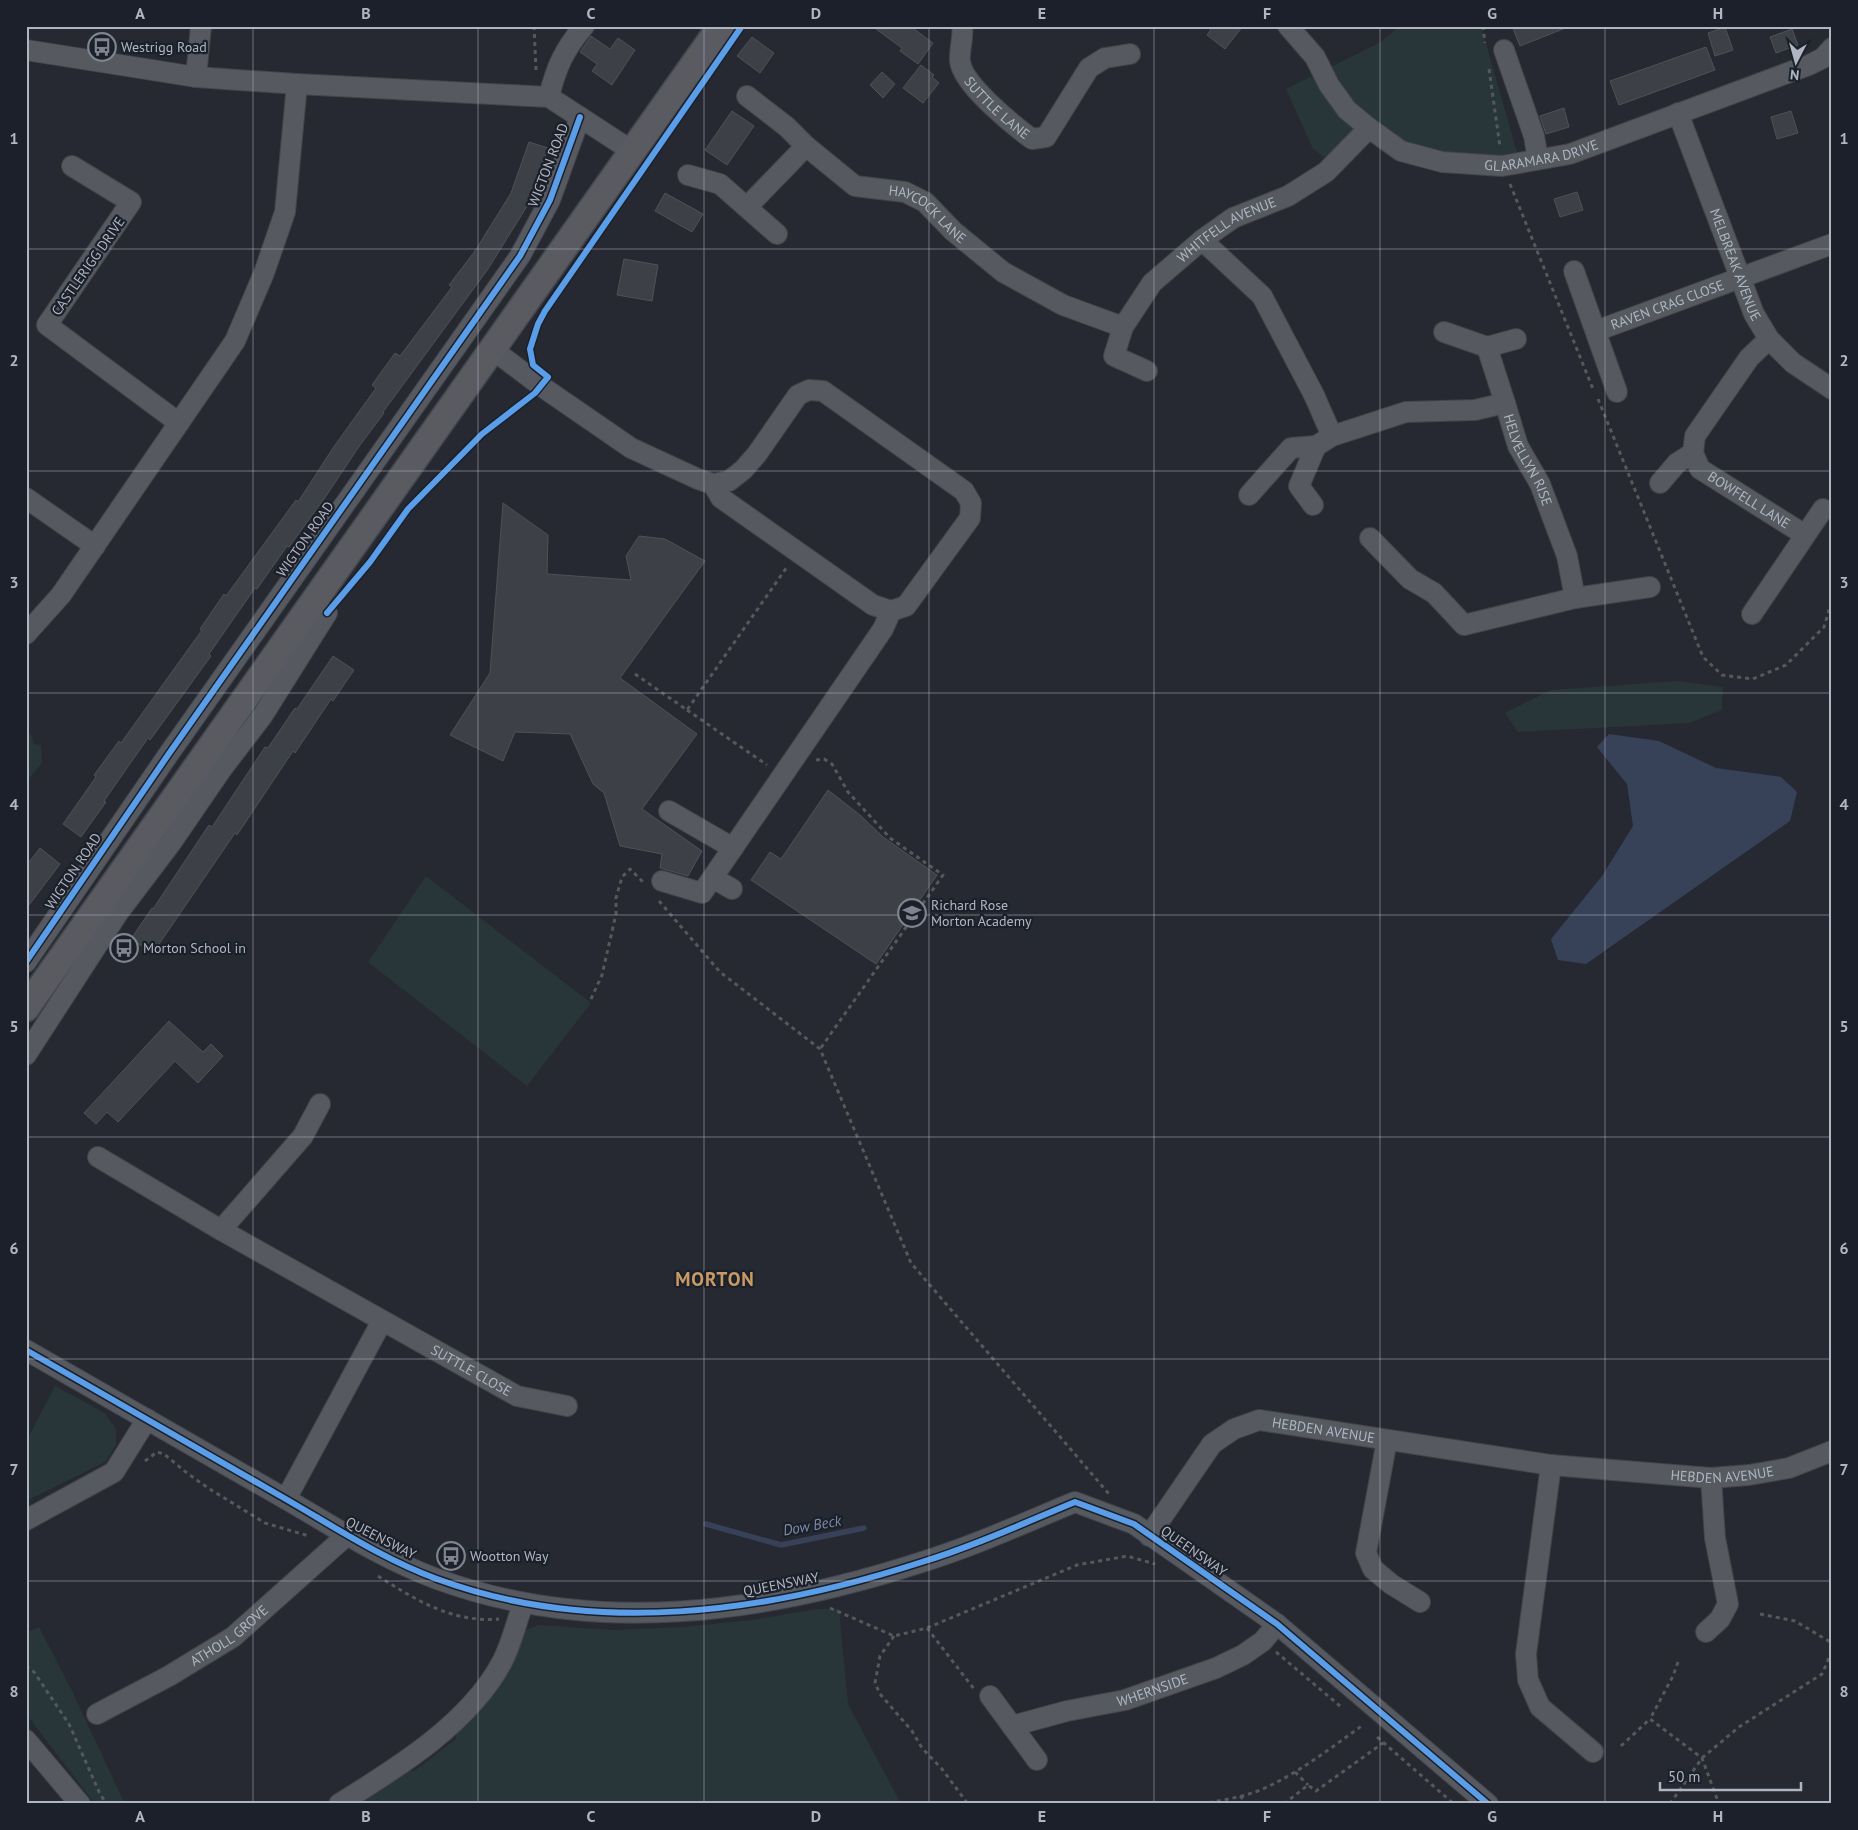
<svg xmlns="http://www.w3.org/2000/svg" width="1858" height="1830" font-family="'PT Sans',sans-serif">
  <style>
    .green { fill: #283639 }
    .water { fill: #374259 }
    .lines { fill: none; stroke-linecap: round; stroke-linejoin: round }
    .stream { stroke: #374259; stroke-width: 5.5 }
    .building { fill: #3d4046; stroke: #4e5159 }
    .minor-casing { stroke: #42444a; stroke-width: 22 }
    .major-casing { stroke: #44464e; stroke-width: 29 }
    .path { stroke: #55585d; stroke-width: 3; stroke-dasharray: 4 4; stroke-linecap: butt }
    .minor { stroke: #565960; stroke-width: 20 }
    .major { stroke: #595b61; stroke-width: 26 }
    .cycleway-casing { stroke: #1b202a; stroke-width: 9 }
    .cycleway { stroke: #5a9eea; stroke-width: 6 }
    .grid { fill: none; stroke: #b0b5c2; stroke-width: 1; stroke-opacity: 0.55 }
    .labels { text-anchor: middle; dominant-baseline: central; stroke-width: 4.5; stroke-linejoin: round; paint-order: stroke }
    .poi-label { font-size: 14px; fill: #b0b5c2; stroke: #1b202a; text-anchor: start }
    .street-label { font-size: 14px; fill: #b0b5c2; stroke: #1b202a }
    .water-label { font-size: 15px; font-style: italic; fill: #7b8aa8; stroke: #1b202a }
    .district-label { font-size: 19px; font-weight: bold; letter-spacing: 1px; fill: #c79a66; stroke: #1b202a }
    .neatline { fill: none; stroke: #b0b5c2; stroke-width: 2 }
    .grid-label { font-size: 16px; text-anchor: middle; font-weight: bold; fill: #b0b5c2 }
  </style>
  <rect width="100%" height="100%" fill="#262931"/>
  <!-- green -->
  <path class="green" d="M1400,26H1481L1518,156L1497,162L1402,148L1369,125L1331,163L1313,149L1286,89L1379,43Z
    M1677,681L1723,687L1722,710L1689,723L1518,732L1505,713L1551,690Z
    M26,734H31L34,744L41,745L42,763L26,782Z
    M426,876L591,1003L527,1086L368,962Z
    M55,1386L105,1413L116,1429V1445L105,1462L26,1501V1442Z
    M817,1609H839L848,1704L901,1804H351L404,1771H414L456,1739V1732L517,1652L526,1630L538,1625L613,1630L683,1627L751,1620Z
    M39,1627L72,1691L125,1804H95L26,1714V1633Z"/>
  <!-- water -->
  <path class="water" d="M1609,734L1659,741L1716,768L1781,777L1797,792L1790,821L1586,964L1558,960L1551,939L1602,876L1633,826L1627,784L1597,747Z"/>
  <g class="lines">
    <!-- stream -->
    <path class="stream" d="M706,1524L781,1545L864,1528"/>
  </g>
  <!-- building -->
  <path class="building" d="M872,26H910L933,43L918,64L900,51L902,48Z
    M1213,26H1243L1225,49L1207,35Z
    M1512,26H1567L1568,27L1520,46Z
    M1725,27L1733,50L1715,56L1708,33Z
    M1792,29L1798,45L1776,53L1770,37Z
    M591,36L610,49L618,38L635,50L612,85L592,71L597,64L580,52Z
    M752,37L774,53L760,73L737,56Z
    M1706,47L1715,70L1619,105L1610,81Z
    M921,65L934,75L932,77L939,83L923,103L903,88Z
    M882,72L895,84L883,98L870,85Z
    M1564,108L1569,127L1546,134L1540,116Z
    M732,111L754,126L727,165L705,150Z
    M1791,111L1798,133L1777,139L1771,117Z
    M529,142L548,148L529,203L488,269L383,412L384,413L360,445L324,499L289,547L287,546L257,589L255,588L209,654L211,656L150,740L148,738L104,801L106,802L81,837L63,824L96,777L94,775L119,741L121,743L202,630L200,629L224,594L226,596L296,500L298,502L333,448L376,388L372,385L395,353L400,356L452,287L449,285L475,251L511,193Z
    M1577,192L1583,210L1560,217L1554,199Z
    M665,193L703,214L692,232L655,211Z
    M624,259L658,265L652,301L617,295Z
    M503,503L548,535L547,574L631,580L626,556L639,536L665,539L705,561L620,678L697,734L642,809L702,851L688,876L660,868L662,854L620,846L604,793L593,784L570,734L515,732L503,761L450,735L490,673Z
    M333,656L354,670L333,701L331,699L295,753L293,751L237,835L235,833L153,953L131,939L152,908L153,909L209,825L212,827L265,747L268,748L295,708L297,709Z
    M828,790L860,815L883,837L937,875L876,964L751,880L770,852L781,859Z
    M40,848L60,864L26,909V866Z
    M169,1021L203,1052L211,1044L223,1056L198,1083L175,1061L118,1122L107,1112L96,1124L84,1113Z"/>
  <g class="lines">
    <defs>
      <g id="minor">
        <path id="s1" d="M962,26C964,37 959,49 960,61C962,84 1013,125 1032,139L1046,137L1089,68L1105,58L1130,54"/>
        <path id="s2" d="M1288,26L1315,57L1329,85L1347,110L1369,128L1401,151L1442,162L1502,166L1570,154L1809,65L1823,58L1832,48"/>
        <path d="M26,50L196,77L297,84L549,97L632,151"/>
        <path d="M1504,50L1534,136L1538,159"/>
        <path d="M196,77L201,26"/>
        <path d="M747,96L787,127L806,146"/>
        <path d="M549,97C556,67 564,50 584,26"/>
        <path id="s3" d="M1678,113L1754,314L1769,339L1793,363L1832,389"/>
        <path d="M72,166L131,202L47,325L179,423"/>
        <path d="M688,175L720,184L777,234"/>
        <path id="s4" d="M747,207L806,146L855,186L905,192L925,202L953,231L1003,272L1063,305L1123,327"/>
        <path d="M1202,240L1262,296L1314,395L1332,436"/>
        <path d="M1574,271L1617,392"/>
        <path id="s5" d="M1596,331L1832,244"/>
        <path d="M1444,332L1487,347L1505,403"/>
        <path id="s6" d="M1769,339L1749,358L1695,436L1693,453L1700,469L1805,535"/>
        <path d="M1487,347L1516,339"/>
        <path d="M492,349L541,386L631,448L698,479L713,484L729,481L743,470L757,454L798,395L809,390L823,391L964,491L971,503L970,518L906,606L891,611L873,605L721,498L713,484"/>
        <path id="s7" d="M1147,371L1114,356L1123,327L1152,283L1202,240L1233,218L1288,196L1326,172L1369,128"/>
        <path id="s8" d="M1316,446L1332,436L1406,412L1475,410L1505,403L1518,446L1540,484L1567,556L1575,598"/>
        <path d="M1660,483L1677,463L1693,453"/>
        <path d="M1249,495L1291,448L1316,446L1299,486L1313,505"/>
        <path d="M26,498L95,546"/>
        <path d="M1370,538L1410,579L1434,593L1464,625L1575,598L1650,587"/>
        <path d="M1752,614L1823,509"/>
        <path d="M26,634L61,595L235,341L264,273L285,212L297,84"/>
        <path d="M669,811L733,848"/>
        <path d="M713,878L732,889"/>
        <path d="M662,881L702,893L883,629L891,611"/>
        <path d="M26,962L168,755L520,256L550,200L580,117"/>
        <path d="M26,1055L118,913L171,843L221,770L263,715L327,613L312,604"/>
        <path id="s9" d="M98,1157L221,1230L517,1396L567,1406"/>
        <path d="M221,1230L303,1136L320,1104"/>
        <path d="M26,1350C110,1398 194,1446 277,1494C330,1524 380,1558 437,1579C595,1637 765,1613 922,1562C974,1546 1024,1523 1075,1502L1134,1524L1277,1624L1488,1804"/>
        <path d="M1387,1440L1366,1553L1373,1569L1391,1584L1420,1602"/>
        <path d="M1551,1465L1526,1654L1528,1680L1540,1707L1593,1752"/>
        <path d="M286,1499L382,1321"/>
        <path d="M26,1520L114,1472L147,1419"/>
        <path id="s10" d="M1149,1536L1212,1444L1234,1429L1259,1420L1551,1465L1711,1478L1749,1475L1789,1468L1832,1451"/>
        <path d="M1706,1632L1720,1619L1728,1604L1715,1538L1711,1478"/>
        <path d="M990,1696L1037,1760"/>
        <path id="s11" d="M97,1714L169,1676L233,1637L346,1536"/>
        <path id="s12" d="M1012,1726L1067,1711L1125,1700L1216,1668L1243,1655L1263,1641L1277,1624"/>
        <path d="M26,1740L80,1804"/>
        <path d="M339,1804C397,1768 470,1723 502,1662C512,1643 516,1623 523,1604"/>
      </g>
      <path id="major" d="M26,1008L721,26"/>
    </defs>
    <!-- minor casing -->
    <use href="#minor" class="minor-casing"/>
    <!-- major casing -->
    <use href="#major" class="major-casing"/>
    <!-- path -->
    <path class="path" d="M534,26L536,70
      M1483,26L1485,43
      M1489,69L1500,147
      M1510,184L1593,389
      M1598,399L1703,657L1722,675L1753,679L1786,665L1824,627L1832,600
      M635,674L687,710L787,567
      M687,710L767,765
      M816,760L824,759L832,764L848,792L890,838L943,875L820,1049
      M659,901L720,972L820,1049L911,1263L1109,1494
      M591,999L602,975L616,914V898L622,877L630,869L644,883
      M145,1461L157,1452L164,1454L187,1473L208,1488L265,1523L309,1536
      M378,1576C416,1600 452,1623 499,1619
      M830,1608L894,1636L927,1628L1077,1565L1127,1556L1155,1564
      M1760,1614L1795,1621L1832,1643
      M927,1628L974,1689
      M894,1636L880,1656L875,1683L880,1694L912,1731L922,1748L942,1769L968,1804
      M1276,1652L1340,1706
      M1678,1662L1673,1676L1650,1719L1702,1758L1719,1804
      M26,1666L34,1672L69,1724L100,1794L107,1804
      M1377,1737L1454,1804
      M1621,1746L1650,1719
      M1295,1772L1308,1785
      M1240,1796L1248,1804
      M1201,1804C1223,1800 1245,1797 1265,1788C1300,1772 1332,1747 1363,1725
      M1284,1804L1308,1785L1316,1791L1383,1743
      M1670,1804L1702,1758L1739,1727L1822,1674L1832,1651"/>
    <!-- minor -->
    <use href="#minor" class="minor"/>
    <!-- major -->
    <use href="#major" class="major"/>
    <defs>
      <path id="cycleway" d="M327,613L370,562L408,509L482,434L535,393L548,377L533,365L530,349L538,324L545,311L742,26
        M26,962L168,755L520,256L550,200L580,117
        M26,1350C110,1398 194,1446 277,1494C330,1524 380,1558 437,1579C595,1637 765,1613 922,1562C974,1546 1024,1523 1075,1502L1134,1524L1277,1624L1488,1804"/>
    </defs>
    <!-- cycleway casing -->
    <use href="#cycleway" class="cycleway-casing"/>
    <!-- cycleway -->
    <use href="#cycleway" class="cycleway"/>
  </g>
  <!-- grid -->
  <path class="grid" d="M253,26V1804M478,26V1804M704,26V1804M929,26V1804M1154,26V1804M1380,26V1804M1605,26V1804M26,249H1832M26,471H1832M26,693H1832M26,915H1832M26,1137H1832M26,1359H1832M26,1581H1832"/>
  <!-- icons -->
  <defs>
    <symbol id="bus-ring" viewBox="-11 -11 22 22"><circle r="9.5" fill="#1b202a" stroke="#80848f" stroke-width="1.5"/><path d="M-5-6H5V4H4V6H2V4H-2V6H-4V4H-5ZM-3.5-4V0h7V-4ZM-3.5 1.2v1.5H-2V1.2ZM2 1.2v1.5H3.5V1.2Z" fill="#80848f"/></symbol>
    <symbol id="school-ring" viewBox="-11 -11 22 22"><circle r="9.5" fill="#1b202a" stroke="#80848f" stroke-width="1.5"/><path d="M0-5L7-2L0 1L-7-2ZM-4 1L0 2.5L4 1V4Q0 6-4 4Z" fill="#80848f"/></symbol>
  </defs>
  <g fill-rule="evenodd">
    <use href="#bus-ring" x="86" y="31" width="32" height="32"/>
    <use href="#school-ring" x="896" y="897" width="32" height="32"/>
    <use href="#bus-ring" x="108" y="932" width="32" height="32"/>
    <use href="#bus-ring" x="435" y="1540" width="32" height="32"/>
  </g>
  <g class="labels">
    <!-- poi labels -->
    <g class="poi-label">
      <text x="121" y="47">Westrigg Road</text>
      <text x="931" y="905">Richard Rose<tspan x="931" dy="16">Morton Academy</tspan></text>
      <text x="143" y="948">Morton School in</text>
      <text x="470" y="1556">Wootton Way</text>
    </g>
    <!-- street labels -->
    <g class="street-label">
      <text stroke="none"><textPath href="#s1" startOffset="96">SUTTLE LANE</textPath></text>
      <text stroke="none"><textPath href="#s2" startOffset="314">GLARAMARA DRIVE</textPath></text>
      <text transform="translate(548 165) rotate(-69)">WIGTON ROAD</text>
      <text stroke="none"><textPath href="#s4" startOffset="229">HAYCOCK LANE</textPath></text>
      <text stroke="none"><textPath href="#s7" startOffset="212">WHITFELL AVENUE</textPath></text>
      <text stroke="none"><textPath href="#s3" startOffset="162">MELBREAK AVENUE</textPath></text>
      <text transform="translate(88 266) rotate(-55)">CASTLERIGG DRIVE</text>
      <text stroke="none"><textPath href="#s5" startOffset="76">RAVEN CRAG CLOSE</textPath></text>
      <text stroke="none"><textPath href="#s8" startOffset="258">HELVELLYN RISE</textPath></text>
      <text stroke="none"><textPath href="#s6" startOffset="215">BOWFELL LANE</textPath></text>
      <text transform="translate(305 539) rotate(-55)">WIGTON ROAD</text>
      <text transform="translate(73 871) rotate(-56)">WIGTON ROAD</text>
      <text stroke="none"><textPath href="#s9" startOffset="430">SUTTLE CLOSE</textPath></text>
      <text stroke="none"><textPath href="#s10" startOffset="230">HEBDEN AVENUE</textPath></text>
      <text stroke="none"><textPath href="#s10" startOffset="632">HEBDEN AVENUE</textPath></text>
      <text transform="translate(381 1538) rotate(27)">QUEENSWAY</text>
      <text transform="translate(1194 1551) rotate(35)">QUEENSWAY</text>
      <text transform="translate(781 1584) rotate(-11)">QUEENSWAY</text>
      <text stroke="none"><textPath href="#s11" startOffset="154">ATHOLL GROVE</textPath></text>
      <text stroke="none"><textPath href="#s12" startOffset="145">WHERNSIDE</textPath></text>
    </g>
    <!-- water labels -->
    <g class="water-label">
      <text transform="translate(812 1525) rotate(-10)">Dow Beck</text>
    </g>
    <!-- district labels -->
    <g class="district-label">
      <text x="715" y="1279">MORTON</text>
    </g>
  </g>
  <!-- border -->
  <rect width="1858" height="1830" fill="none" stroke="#1b202a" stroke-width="55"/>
  <!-- north arrow -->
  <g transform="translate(1796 62) rotate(186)" stroke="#1b202a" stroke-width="4" paint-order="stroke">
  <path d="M0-4L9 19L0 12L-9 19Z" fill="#b0b5c2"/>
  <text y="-8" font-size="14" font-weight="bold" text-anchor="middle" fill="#b0b5c2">N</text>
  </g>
  <!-- scale -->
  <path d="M1660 1782v8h141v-8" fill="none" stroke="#b0b5c2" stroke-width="2.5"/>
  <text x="1668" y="1782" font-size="15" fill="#b0b5c2" stroke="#1b202a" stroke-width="4" paint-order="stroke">50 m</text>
  <rect x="28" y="28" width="1802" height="1774" class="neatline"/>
  <g class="grid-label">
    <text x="140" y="19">A</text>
    <text x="366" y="19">B</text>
    <text x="591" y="19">C</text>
    <text x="816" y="19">D</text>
    <text x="1042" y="19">E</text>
    <text x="1267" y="19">F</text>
    <text x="1492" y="19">G</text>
    <text x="1718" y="19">H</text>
    <text x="14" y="144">1</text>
    <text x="1844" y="144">1</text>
    <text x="14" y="366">2</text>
    <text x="1844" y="366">2</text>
    <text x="14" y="588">3</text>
    <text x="1844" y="588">3</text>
    <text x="14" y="810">4</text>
    <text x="1844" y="810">4</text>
    <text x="14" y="1032">5</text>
    <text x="1844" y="1032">5</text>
    <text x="14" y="1254">6</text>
    <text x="1844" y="1254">6</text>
    <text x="14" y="1475">7</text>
    <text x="1844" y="1475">7</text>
    <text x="14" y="1697">8</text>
    <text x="1844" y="1697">8</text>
    <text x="140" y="1822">A</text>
    <text x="366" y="1822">B</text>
    <text x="591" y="1822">C</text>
    <text x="816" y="1822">D</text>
    <text x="1042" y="1822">E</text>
    <text x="1267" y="1822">F</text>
    <text x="1492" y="1822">G</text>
    <text x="1718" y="1822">H</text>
  </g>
</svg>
